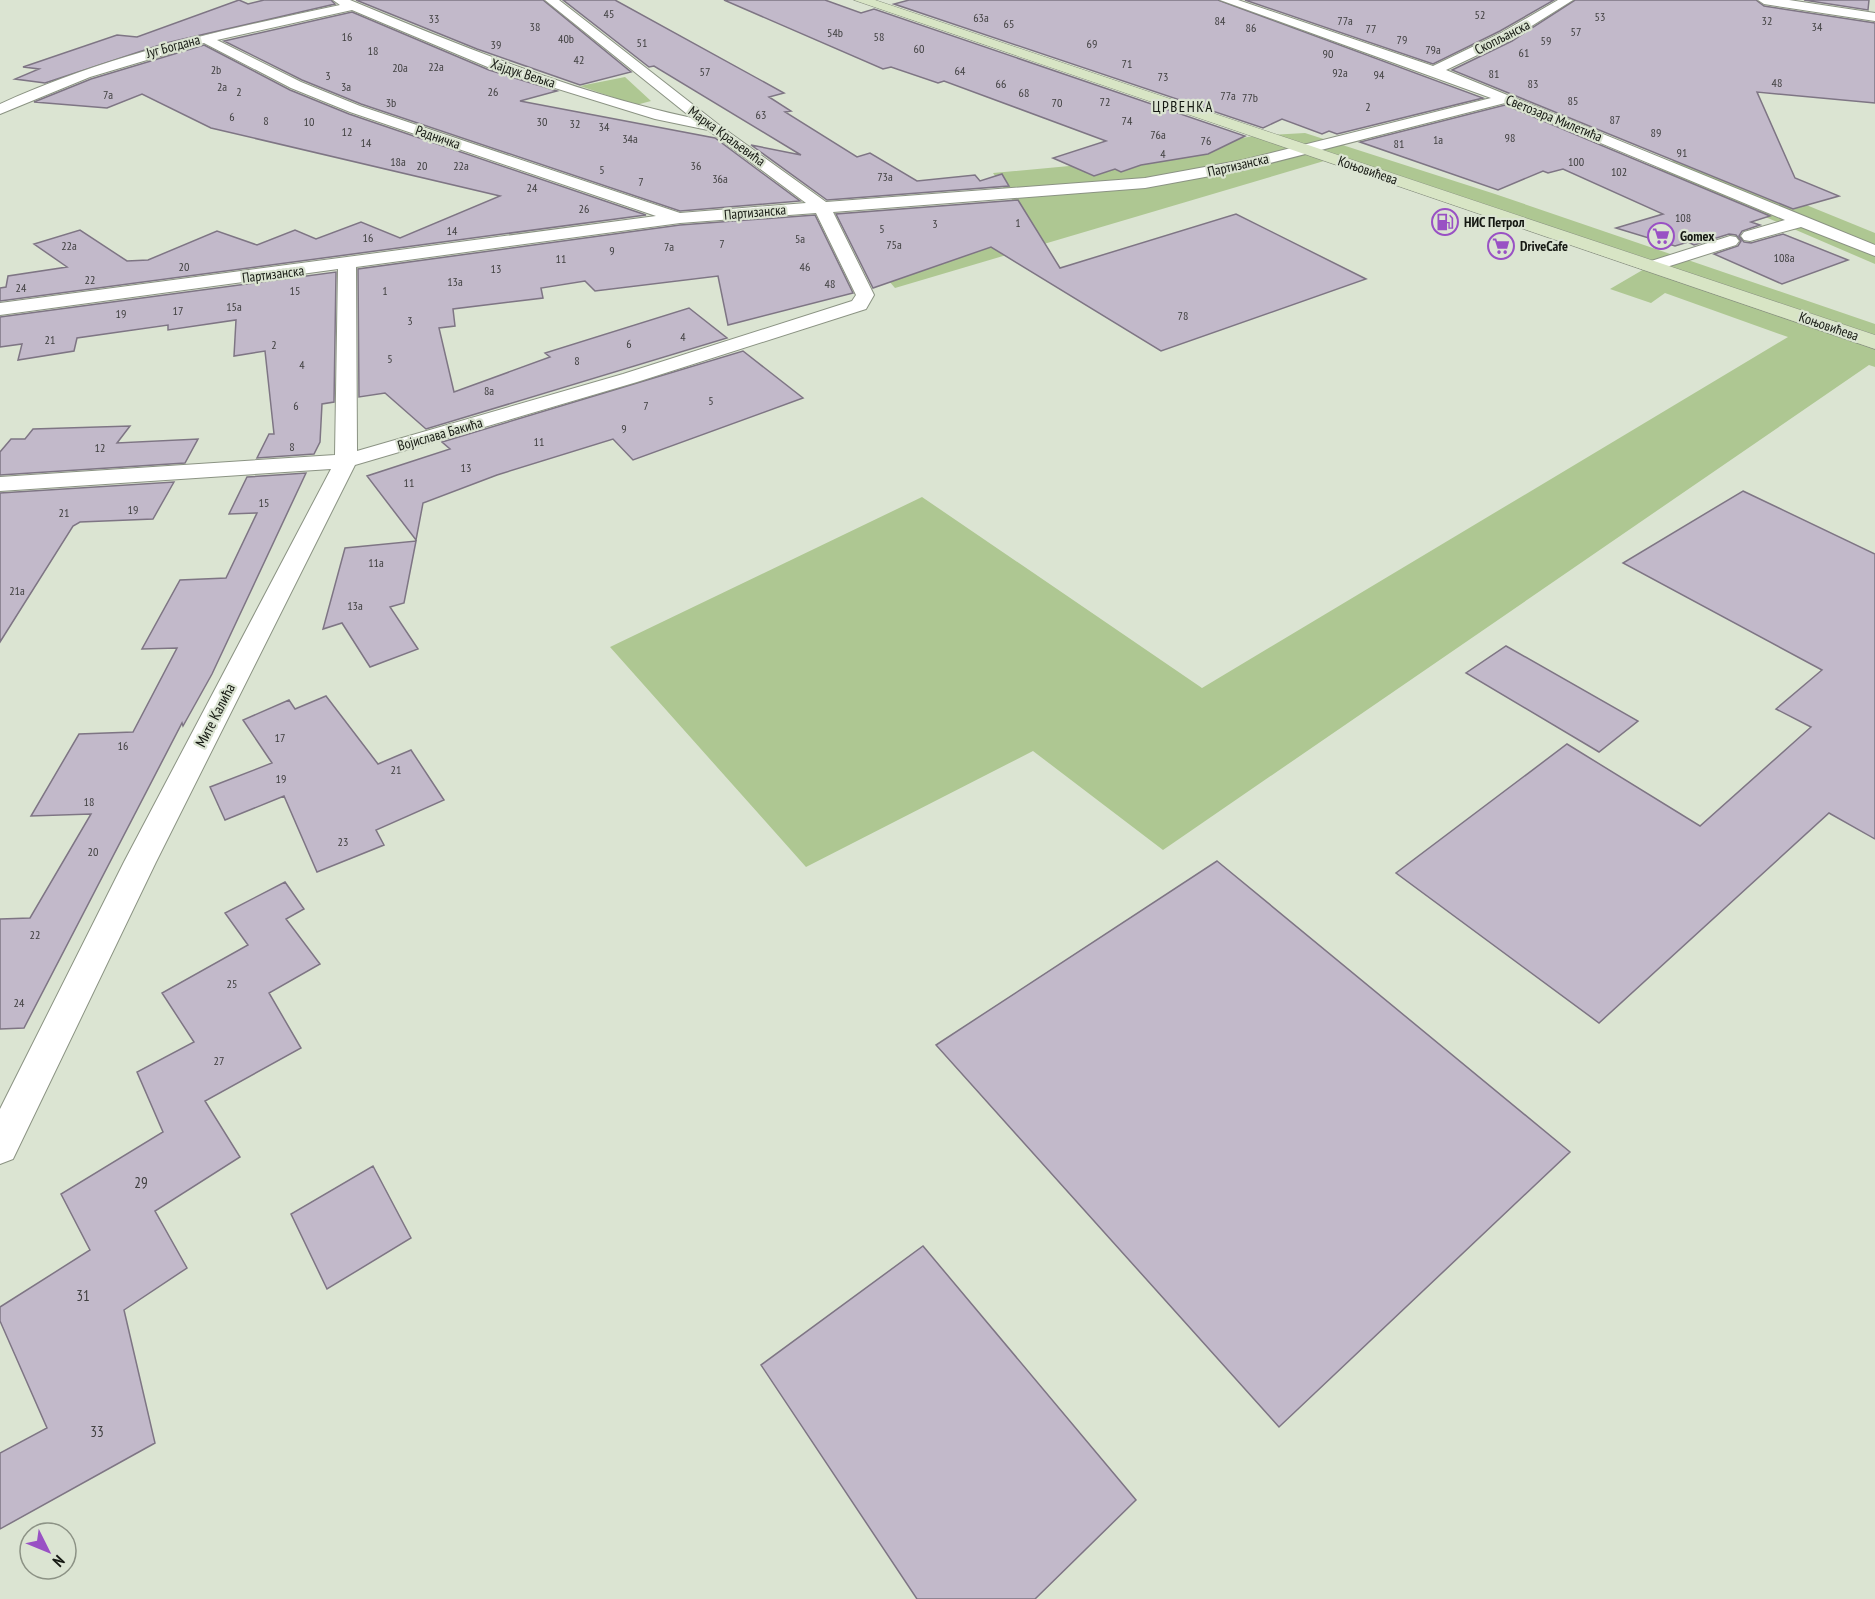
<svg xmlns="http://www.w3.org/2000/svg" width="1875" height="1599" font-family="'PT Sans Narrow',sans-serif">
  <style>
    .green { fill: #aec792 }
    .building { fill: #c2b9ca; stroke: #7e7584; stroke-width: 1.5 }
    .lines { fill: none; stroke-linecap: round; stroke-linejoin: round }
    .street-casing { stroke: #8b9383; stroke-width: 2 }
    .secondary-casing { stroke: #8b9383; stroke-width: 1 }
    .street { fill: #fff; fill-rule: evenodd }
    .secondary { fill: #d8e5c5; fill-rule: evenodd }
    .labels { text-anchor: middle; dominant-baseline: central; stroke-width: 4.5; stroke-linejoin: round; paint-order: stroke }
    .number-label { font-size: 12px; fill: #404040 }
    .far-street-label { font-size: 14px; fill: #151812; stroke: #dbe4d2 }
    .far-poi-label { font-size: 14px; font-weight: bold; fill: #151812; stroke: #dbe4d2; text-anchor: start }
    .far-quarter-label { font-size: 15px; letter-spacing: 1.5px; fill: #151812; stroke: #dbe4d2 }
    .street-label { font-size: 15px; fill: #151812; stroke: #dbe4d2 }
    .near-number-label { font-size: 15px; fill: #404040 }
  </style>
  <rect width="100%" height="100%" fill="#dbe4d2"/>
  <!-- green -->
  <path class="green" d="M625,77L651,101L636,105L580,86Z
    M1305,133L1495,194L1875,324V367L1869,365L1163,850L1033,751L806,867L610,647L922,497L1202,688L1788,337L1665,293L1651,303L1610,289L1646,268L1324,161L895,288L876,266L1030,225L993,173L1123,161L1253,136Z
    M1684,155L1875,233V264L1656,170Z"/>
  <!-- building -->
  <path class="building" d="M239,0L248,4L264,0H331L335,4L166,43L45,83L15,79L39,69L23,67L117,35L137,37Z
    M356,0H543L631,72L580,85L477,49Z
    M563,0H615L784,93L769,97L791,111L785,112L857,157L870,153L917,181L975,175L980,181L1002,174L1009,186L827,200L751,145L801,155L654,66L649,67Z
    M724,0H825L861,13L874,9L1245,136L1208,154L1141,165L1121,172L1115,169L1094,176L1053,158L1106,141L944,81L938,83L891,67L883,69Z
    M909,0H1218L1483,98L1337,134L1329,131L1322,134L1282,119L1263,128L894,4Z
    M1245,0H1554L1500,31L1433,64Z
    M1575,0H1756L1764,6L1875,23V103L1757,92L1795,178L1839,196L1793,209L1452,70L1512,41Z
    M1804,0H1869L1868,10Z
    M352,12L489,70L557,91L520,101L715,138L800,201L680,211L361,104L302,80L224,41Z
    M204,45L290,90L349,114L646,215L0,301V288L6,287L8,276L67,267L34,244L80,230L127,261L148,260L217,231L257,245L295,230L316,239L361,222L400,238L500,196L211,128L142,94L107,108L34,102L91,79Z
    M1505,105L1770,216L1751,222L1760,225L1742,231L1739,236L1744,242L1751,243L1783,234L1848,260L1782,284L1714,254L1738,246L1741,241L1736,235L1729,234L1694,245L1688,242L1675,246L1616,228L1663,214L1563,169L1548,173L1543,171L1498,190L1360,142Z
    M1018,200L1060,268L1236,214L1366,279L1161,351L991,247L873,288L836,214Z
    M815,215L853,293L728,325L718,276L595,291L585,281L541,288L543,298L453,309L455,326L439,328L454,392L550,357L545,353L689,308L727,338L426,429L385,393L359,397L358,269L680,225Z
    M336,272L334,402L322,404L320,442L314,454L257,458L269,434H274L265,351L234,356L236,320L168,330V325L77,338L74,351L18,360L22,344L0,347V317Z
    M743,351L803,398L633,460L613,439L497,475L423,503L416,540L367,476L450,449L442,442Z
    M130,426L117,443L198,439L185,463L0,475V452L11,439H25L33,429Z
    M306,473L212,674L183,726L182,723L24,1028L0,1029V919L30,918L91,814L31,816L79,734L133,732L177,648L142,649L180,580L226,578L257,513L229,514L247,477Z
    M174,482L153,519L80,522L73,526L0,642V493Z
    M1743,491L1875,554V839L1829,813L1599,1023L1396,873L1567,744L1700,826L1811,727L1776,709L1822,670L1623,563Z
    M416,541L404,603L390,607L418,649L370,667L342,623L323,629L345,548Z
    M1506,646L1638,721L1599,752L1466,673Z
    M326,696L378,764L411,750L444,800L376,830L384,845L317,872L284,796L225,820L210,787L272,763L243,720L289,700L295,709Z
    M1217,861L1570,1152L1279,1427L936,1045Z
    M285,882L304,909L286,919L320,964L269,993L301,1048L205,1101L240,1157L155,1211L187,1268L124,1310L155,1443L0,1529V1453L47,1428L0,1321V1307L90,1250L61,1194L163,1132L137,1072L194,1042L162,993L248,945L225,913Z
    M373,1166L411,1238L327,1289L291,1214Z
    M923,1246L1136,1500L1035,1599H917L761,1365Z"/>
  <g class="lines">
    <defs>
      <path id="street" d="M333,0H350C461,46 574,93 692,118L545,0H559L719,125L826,202L1145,178L1243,160L1491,98L1220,0H1238L1433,66L1501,33L1558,0H1573L1511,39L1446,70L1875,245V256L1801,227L1750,241L1744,240L1741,236L1744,232L1785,220L1505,103L1243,170L1145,188L833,212L874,295L866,309L637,382L355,465L156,862L13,1159L0,1164V1109L124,862L331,469L0,491V477L335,455L338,269L0,315V303L656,216L350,112L291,88L204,43L90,77L0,114V104C109,54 223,30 340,5ZM352,10L490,68L655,119L708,130L806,203L680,213L360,106L301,82L217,40ZM816,213L856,295L852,301L623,374L357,451L356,267L680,223Z
        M1758,0H1789L1875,13V21L1764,4Z
        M1730,236L1736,237L1739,241L1736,245L1654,271L1645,266L1648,262Z"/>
      <path id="secondary" d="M854,0H875L1875,335V349Z"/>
    </defs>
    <!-- street casing -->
    <use href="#street" class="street-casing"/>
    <!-- secondary casing -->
    <use href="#secondary" class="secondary-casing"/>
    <!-- street -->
    <use href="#street" class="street"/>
    <!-- secondary -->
    <use href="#secondary" class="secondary"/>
  </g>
  <!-- icons -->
  <defs>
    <symbol id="fuel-ring" viewBox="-11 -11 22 22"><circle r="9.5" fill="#dbe4d2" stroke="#9951c4" stroke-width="1.5"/><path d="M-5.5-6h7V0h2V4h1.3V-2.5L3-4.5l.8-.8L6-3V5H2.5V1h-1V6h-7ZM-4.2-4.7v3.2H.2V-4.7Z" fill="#9951c4"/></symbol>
    <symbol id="supermarket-ring" viewBox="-11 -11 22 22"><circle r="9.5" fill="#dbe4d2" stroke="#9951c4" stroke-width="1.5"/><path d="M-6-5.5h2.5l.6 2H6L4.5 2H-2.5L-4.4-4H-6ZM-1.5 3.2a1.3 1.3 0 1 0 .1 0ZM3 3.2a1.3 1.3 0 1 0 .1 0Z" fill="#9951c4"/></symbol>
  </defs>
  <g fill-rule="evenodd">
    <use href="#fuel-ring" x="1430" y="207" width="30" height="30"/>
    <use href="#supermarket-ring" x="1646" y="221" width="30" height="30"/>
    <use href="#supermarket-ring" x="1486" y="231" width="30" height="30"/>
  </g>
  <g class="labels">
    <!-- number labels -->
    <g class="number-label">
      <text x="609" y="13">45</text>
      <text x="1480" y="14">52</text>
      <text x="1600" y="16">53</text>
      <text x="981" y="17">63a</text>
      <text x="434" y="18">33</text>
      <text x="1220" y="20">84</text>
      <text x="1345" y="20">77a</text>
      <text x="1767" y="20">32</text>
      <text x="1009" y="23">65</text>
      <text x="535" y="26">38</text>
      <text x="1817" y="26">34</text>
      <text x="1251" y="27">86</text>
      <text x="1371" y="28">77</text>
      <text x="1576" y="31">57</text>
      <text x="835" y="32">54b</text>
      <text x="347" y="36">16</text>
      <text x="879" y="36">58</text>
      <text x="566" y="38">40b</text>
      <text x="1402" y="39">79</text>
      <text x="1546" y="40">59</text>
      <text x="642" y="42">51</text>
      <text x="1092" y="43">69</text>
      <text x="496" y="44">39</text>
      <text x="919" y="48">60</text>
      <text x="1433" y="49">79a</text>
      <text x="373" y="50">18</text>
      <text x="1524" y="52">61</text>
      <text x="1328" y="53">90</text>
      <text x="579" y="59">42</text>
      <text x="1127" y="63">71</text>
      <text x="436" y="66">22a</text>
      <text x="400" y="67">20a</text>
      <text x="216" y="69">2b</text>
      <text x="960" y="70">64</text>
      <text x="705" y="71">57</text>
      <text x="1340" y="72">92a</text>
      <text x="1494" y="73">81</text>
      <text x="1379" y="74">94</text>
      <text x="328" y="75">3</text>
      <text x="1163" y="76">73</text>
      <text x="1777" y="82">48</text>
      <text x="1001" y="83">66</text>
      <text x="1533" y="83">83</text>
      <text x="222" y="86">2a</text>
      <text x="346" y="86">3a</text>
      <text x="239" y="91">2</text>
      <text x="493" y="91">26</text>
      <text x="1024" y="92">68</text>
      <text x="108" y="94">7a</text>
      <text x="1228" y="95">77a</text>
      <text x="1250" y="97">77b</text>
      <text x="1573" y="100">85</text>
      <text x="1105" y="101">72</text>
      <text x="391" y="102">3b</text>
      <text x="1057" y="102">70</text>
      <text x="1368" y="106">2</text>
      <text x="761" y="114">63</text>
      <text x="232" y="116">6</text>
      <text x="1615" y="119">87</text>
      <text x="266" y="120">8</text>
      <text x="1127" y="120">74</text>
      <text x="309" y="121">10</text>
      <text x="542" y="121">30</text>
      <text x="575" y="123">32</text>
      <text x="604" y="126">34</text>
      <text x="347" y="131">12</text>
      <text x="1656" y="132">89</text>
      <text x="1158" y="134">76a</text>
      <text x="1510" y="137">98</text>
      <text x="630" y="138">34a</text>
      <text x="1438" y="139">1a</text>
      <text x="1206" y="140">76</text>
      <text x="366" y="142">14</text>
      <text x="1399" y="143">81</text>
      <text x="1682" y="152">91</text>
      <text x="1163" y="153">4</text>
      <text x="398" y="161">18a</text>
      <text x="1576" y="161">100</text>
      <text x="422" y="165">20</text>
      <text x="461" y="165">22a</text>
      <text x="696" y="165">36</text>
      <text x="602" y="169">5</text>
      <text x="1619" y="171">102</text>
      <text x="885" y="176">73a</text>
      <text x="720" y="178">36a</text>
      <text x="641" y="181">7</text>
      <text x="532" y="187">24</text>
      <text x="584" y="208">26</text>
      <text x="1683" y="217">108</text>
      <text x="1018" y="222">1</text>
      <text x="935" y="223">3</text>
      <text x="882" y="228">5</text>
      <text x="452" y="230">14</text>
      <text x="368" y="237">16</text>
      <text x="800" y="238">5a</text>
      <text x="722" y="243">7</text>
      <text x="894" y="244">75a</text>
      <text x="69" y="245">22a</text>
      <text x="669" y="246">7a</text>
      <text x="612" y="250">9</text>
      <text x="1784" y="257">108a</text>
      <text x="561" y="258">11</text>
      <text x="184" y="266">20</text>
      <text x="805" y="266">46</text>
      <text x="496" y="268">13</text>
      <text x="90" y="279">22</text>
      <text x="455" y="281">13a</text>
      <text x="830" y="283">48</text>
      <text x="21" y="287">24</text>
      <text x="295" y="290">15</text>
      <text x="385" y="290">1</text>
      <text x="234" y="306">15a</text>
      <text x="178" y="310">17</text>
      <text x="121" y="313">19</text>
      <text x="1183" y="315">78</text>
      <text x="410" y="320">3</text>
      <text x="683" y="336">4</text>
      <text x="50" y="339">21</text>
      <text x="629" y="343">6</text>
      <text x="274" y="344">2</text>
      <text x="390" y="358">5</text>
      <text x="577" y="360">8</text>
      <text x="302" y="364">4</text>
      <text x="489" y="390">8a</text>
      <text x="711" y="400">5</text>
      <text x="296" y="405">6</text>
      <text x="646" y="405">7</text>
      <text x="624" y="428">9</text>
      <text x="539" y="441">11</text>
      <text x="292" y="446">8</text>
      <text x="100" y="447">12</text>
      <text x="466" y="467">13</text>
      <text x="409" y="482">11</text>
      <text x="264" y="502">15</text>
      <text x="133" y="509">19</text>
      <text x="64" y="512">21</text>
      <text x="376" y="562">11a</text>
      <text x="17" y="590">21a</text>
      <text x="355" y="605">13a</text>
      <text x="280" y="737">17</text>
      <text x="123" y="745">16</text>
      <text x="396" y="769">21</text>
      <text x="281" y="778">19</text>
      <text x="89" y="801">18</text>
      <text x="343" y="841">23</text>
      <text x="93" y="851">20</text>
      <text x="35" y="934">22</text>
      <text x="232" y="983">25</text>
      <text x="19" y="1002">24</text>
      <text x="219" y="1060">27</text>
    </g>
    <!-- far-street labels -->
    <g class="far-street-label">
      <text transform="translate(1502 37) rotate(-27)">Скопљанска</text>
      <text transform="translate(173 46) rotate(-15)">Југ Богдана</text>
      <text transform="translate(523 73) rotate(18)">Хајдук Вељка</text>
      <text transform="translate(1554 118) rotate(22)">Светозара Милетића</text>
      <text transform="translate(727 136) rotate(36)">Марка Краљевића</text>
      <text transform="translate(438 137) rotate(19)">Радничка</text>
      <text transform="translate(1238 165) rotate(-13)">Партизанска</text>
      <text transform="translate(1368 170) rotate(19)">Коњовићева</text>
      <text transform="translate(755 212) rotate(-5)">Партизанска</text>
      <text transform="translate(273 274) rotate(-7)">Партизанска</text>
      <text transform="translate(1829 326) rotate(19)">Коњовићева</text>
      <text transform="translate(440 434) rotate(-16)">Војислава Бакића</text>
    </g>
    <!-- far-poi labels -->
    <g class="far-poi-label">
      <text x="1464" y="222">НИС Петрол</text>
      <text x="1680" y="236">Gomex</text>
      <text x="1520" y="246">DriveCafe</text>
    </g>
    <!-- far-quarter labels -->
    <g class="far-quarter-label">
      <text x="1183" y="106">ЦРВЕНКА</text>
    </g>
    <!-- street labels -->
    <g class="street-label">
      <text transform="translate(215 715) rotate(-63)">Мите Калића</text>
    </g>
    <!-- near-number labels -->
    <g class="near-number-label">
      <text x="141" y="1182">29</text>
      <text x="83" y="1295">31</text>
      <text x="97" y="1431">33</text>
    </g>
  </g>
  <!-- north arrow -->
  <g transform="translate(48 1551) rotate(133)"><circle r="28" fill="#dbe4d2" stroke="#8c9285" stroke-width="1.5"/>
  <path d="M0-4.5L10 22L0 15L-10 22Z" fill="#9951c4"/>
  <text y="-9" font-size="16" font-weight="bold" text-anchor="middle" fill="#151812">N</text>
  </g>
</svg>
